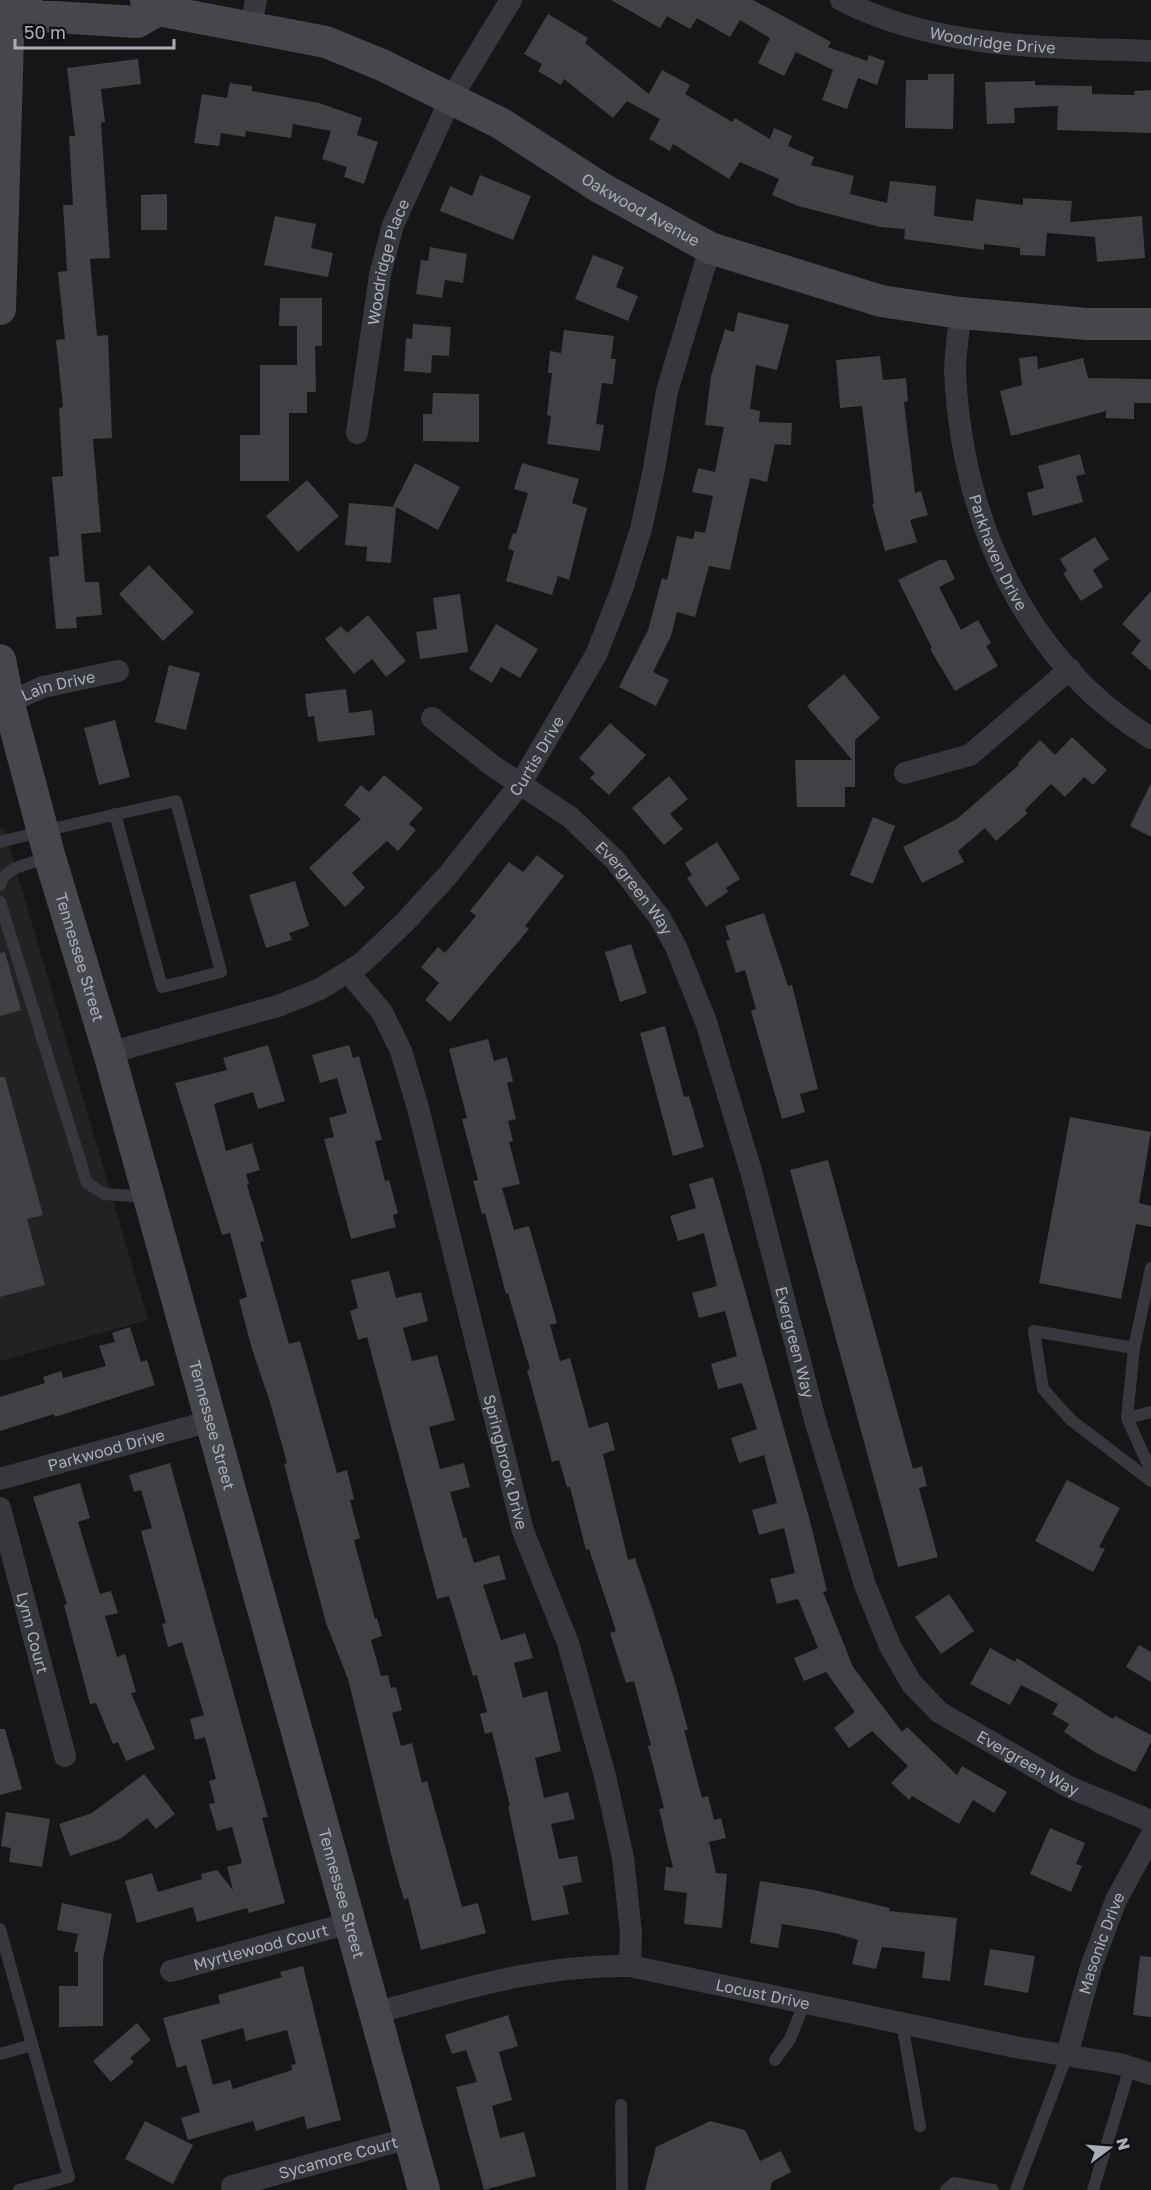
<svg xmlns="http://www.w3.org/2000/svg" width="1151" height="2190" font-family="'Golos Text',sans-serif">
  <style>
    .built { fill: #222225 }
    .building { fill: #404145; fill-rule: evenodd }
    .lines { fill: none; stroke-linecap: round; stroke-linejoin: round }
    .lane { stroke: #37383d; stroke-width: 12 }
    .street { stroke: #37383d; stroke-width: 22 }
    .secondary { stroke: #45474d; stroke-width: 32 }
    .labels { text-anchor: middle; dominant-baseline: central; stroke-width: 4.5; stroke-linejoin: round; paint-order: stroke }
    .street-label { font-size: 16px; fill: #a8adb8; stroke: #111113 }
  </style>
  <rect width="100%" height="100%" fill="#161618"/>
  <!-- built -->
  <path class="built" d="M4,828L148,1320L0,1361V829Z"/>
  <!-- building -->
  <path class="building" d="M611,0H753L831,42L828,47L867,61L869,55L885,61L877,85L858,78L847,109L822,100L833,70L796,52L784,76L758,63L770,38L740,20L730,37L697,18L690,29L667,16L660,28Z
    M548,14L588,38L585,43L649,94L662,70L690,85L685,94L732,122L735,118L770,139L774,128L792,136L788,146L814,157L811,165L854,176L850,194L887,203L890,181L936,186L934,216L973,221L976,199L1023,205V198L1072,201L1070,222L1142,216L1145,258L1097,262L1095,237L1047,233L1045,256L1020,255V248L984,244V250L904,239L905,229L880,227L798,206L772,195L779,179L740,162L729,179L673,144L670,151L649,139L660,119L627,101L613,118L564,79L561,85L538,71L542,64L524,54Z
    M138,59L141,84L101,89L105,122L101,123L110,258L90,259L97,336L108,335L112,438L93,439L101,532L81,534L85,582H99L102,615L76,617L77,628L56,629L49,557L59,556L52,477L63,476L59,408L63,407L56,340L65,339L58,272L67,271L63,205H73L69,136H75L67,68Z
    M928,74H954L953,129L905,128L906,80H928Z
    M1035,81V85L1092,86V94L1135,95L1134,91L1151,90V133L1057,130L1058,106L1014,108L1015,123L987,124L985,82Z
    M230,83L252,86V91L319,103L362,118L357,135L378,142L364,184L344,177L347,167L322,159L331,131L293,124L291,138L246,131L245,137L221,133L219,146L194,143L202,94L227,98Z
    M480,175L531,196L513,240L440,211L450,186L472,196Z
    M167,194V230H141V195Z
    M275,216L316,224L311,248L333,253L328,277L264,265Z
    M430,247L467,254L463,283L445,280L442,298L416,294L421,260L428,261Z
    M593,255L624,267L616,287L638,296L628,321L575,299Z
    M280,298H322V346H315L316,392H307V413H289V481H240V435H260V365H297V326H279Z
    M738,312L789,325L777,370L756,365L750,409L760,411L759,422L792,423L791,445L775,444L767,482L750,478L730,570L709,566L695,617L677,612L671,636L653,672L669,680L656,706L619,687L648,630L662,578L667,580L677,536L693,539L695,531L705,533L713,496L692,492L698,468L715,472L724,427L705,425L711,376L725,329L734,332Z
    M413,324L451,327L449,356L432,355L431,373L404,371L406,338L412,339Z
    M564,330L614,336L611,359H616L613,384L602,383L596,424L604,425L600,451L547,444L551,416L547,415L552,373H548L550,351L561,353Z
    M880,356L883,380L906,378L908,401L904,402L915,493L921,491L928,515L910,520L917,542L885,551L872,504H874L862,406L840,408L836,360Z
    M1037,356L1038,369L1083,358L1088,378L1151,379V403H1134V419L1106,418V411L1011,436L1000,391L1022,385L1019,358Z
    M433,393L479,394V442L423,441V414H432Z
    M1080,454L1085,474L1076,476L1083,502L1033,516L1027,493L1044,488L1038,466Z
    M415,463L460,487L438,530L396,507L391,563L366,561L367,547L345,545L349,503L395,507L393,506Z
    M522,463L579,479L572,503L587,508L569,580L558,576L552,595L506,581L514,551L508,549L513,533L516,534L528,493L514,489Z
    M307,480L339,516L298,552L266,516Z
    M1095,537L1109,559L1093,570L1103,587L1081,601L1063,573L1067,571L1060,559Z
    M939,560H946L955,579L939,587L961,630L978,620L991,643L986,646L998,666L955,691L930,649L932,648L898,580Z
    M149,565L194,612L163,641L119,594Z
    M1151,591V671L1131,653L1141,641L1122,624Z
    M460,594L468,652L420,659L416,632L437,629L433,598Z
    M368,615L406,661L386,677L372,659L354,674L325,639L341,626L347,633Z
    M496,624L538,649L520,678L501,667L492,683L469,669Z
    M169,665L200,673L186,730L155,722Z
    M844,674L880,718L855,740V787H845V807H797L795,760H852L807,706Z
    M346,689L349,713L372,710L375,735L318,742L314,716L308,717L305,694Z
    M115,720L130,777L99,785L84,728Z
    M610,723L646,755L609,795L590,778L595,773L579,758Z
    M1072,737L1107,770L1093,785L1084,777L1065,797L1051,784L1025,810L1028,813L996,841L985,828L958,851L964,862L922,883L903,847L957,819L1019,765L1018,763L1040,740L1055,755Z
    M384,775L423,808L409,824L416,830L398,851L387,841L352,873L365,888L345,907L309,868L361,819L344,805L361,785L369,792Z
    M669,776L688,799L670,814L683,829L664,845L632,808Z
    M1151,783V837L1130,826Z
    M873,817L895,826L873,884L850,875Z
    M717,842L740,879L726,888L728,892L706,907L687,878L692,875L685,863Z
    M537,855L564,876L525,926L529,929L450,1022L425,1000L439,983L421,967L438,947L445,953L476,916L470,911L509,862L523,872Z
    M295,881L309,926L289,933L292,940L266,948L249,895Z
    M764,913L788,986L792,985L818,1089L800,1094L805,1112L782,1119L751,1011L756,1009L745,970L736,973L726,941L730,940L725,926Z
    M631,944L647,993L620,1002L605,952Z
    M5,952L21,1010L0,1016V953Z
    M665,1026L684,1097L689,1096L704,1147L673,1156L640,1033Z
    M488,1039L494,1061L507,1057L513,1081L507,1083L516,1119L508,1121L513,1141L509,1142L520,1184L502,1188L514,1230L529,1226L557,1323L550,1325L560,1361L570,1358L589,1428L608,1422L615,1450L603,1454L628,1560L635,1558L652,1608L675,1682L688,1730H684L702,1798L708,1796L714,1820L721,1818L726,1838L709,1842L716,1873L727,1874L722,1928L684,1924L687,1893L664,1890L666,1867L673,1868L659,1809L664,1808L648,1746L651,1745L634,1681L626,1683L610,1633L616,1631L589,1549L586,1550L570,1487H567L559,1460L552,1462L527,1370L530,1369L508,1293L506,1294L485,1213L482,1214L473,1181L478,1180L462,1119L467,1118L449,1049Z
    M268,1045L285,1101L258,1109L253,1092L214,1104L226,1151L252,1143L260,1170L246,1174L249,1184L247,1185L264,1241L260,1242L289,1344L300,1341L337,1473L347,1470L354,1499L350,1500L360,1538L354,1540L375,1619L377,1618L382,1636L371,1640L381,1676L388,1675L391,1688L396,1687L402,1710L392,1713L401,1746L412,1743L422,1783L427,1781L462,1907L478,1903L486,1933L421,1950L408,1898L404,1900L392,1858L348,1679L326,1623L284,1464L287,1463L270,1402L252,1349L239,1300L247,1297L230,1233L222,1235L175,1083L227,1070L223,1058Z
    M349,1045L353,1058L359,1056L382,1140L375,1141L385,1181L389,1180L398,1213L393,1215L396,1227L351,1239L324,1139L334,1137L329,1118L347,1113L337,1078L320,1083L312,1055Z
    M0,1077H5L43,1215L27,1219L45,1285L0,1297Z
    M1070,1117L1151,1132L1139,1203L1151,1206V1227L1136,1224L1121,1299L1039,1283Z
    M828,1160L913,1469L922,1466L927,1486L919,1488L938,1557L898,1567L790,1170Z
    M713,1177L810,1521L827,1591L823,1592L853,1667L902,1732L907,1727L957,1775L962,1766L1007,1792L994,1813L973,1800L959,1824L912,1796L909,1800L891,1783L908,1766L872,1731L849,1748L834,1728L855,1712L826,1672L804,1681L794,1658L818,1648L798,1599L777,1604L770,1579L795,1573L784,1528L759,1535L752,1510L777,1503L764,1455L739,1463L731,1438L757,1429L742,1383L718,1389L711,1364L737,1356L725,1311L699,1318L692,1293L717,1286L704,1233L678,1241L670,1216L696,1208L689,1184Z
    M389,1271L396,1298L421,1292L428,1321L403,1328L412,1361L437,1355L455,1420L429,1427L440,1469L464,1463L470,1487L450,1492L463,1538L466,1537L474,1563L499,1555L506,1579L483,1585L501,1640L525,1633L533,1658L514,1663L523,1698L547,1691L561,1751L535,1758L544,1798L568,1792L575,1819L551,1824L559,1859L577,1856L582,1882L563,1886L569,1914L532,1921L508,1806H510L492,1732L485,1734L480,1714L487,1712L477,1675L473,1676L449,1596L437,1599L367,1337L358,1340L350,1311L358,1308L351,1280Z
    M130,1327L141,1362L147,1360L155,1385L55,1417L54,1414L0,1431V1397L45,1383L43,1377L61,1371L63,1378L106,1366L99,1346L115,1342L112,1333Z
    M170,1463L268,1817L262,1818L285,1903L249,1913L247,1908L197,1922L193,1907L137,1923L125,1881L152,1873L158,1892L202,1879L201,1874L217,1870L233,1890L227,1867L242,1863L232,1827L217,1831L209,1804L215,1803L209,1781L216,1779L205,1737L195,1740L190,1719L204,1715L182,1642L168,1647L162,1624L166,1623L141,1531L152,1528L141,1490L134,1492L129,1475Z
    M1067,1480L1120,1508L1099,1547L1105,1549L1093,1572L1035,1541Z
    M80,1483L90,1518L78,1522L100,1594L111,1591L118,1613L105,1616L117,1657L125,1654L136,1692L131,1693L155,1749L126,1761L118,1742L113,1744L96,1703L90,1704L64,1605L67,1604L33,1497Z
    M949,1594L974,1631L941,1654L915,1617Z
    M1139,1645L1151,1652V1682L1126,1667Z
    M990,1648L1015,1662L1017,1658L1113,1719L1115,1716L1151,1735V1742L1135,1772L1096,1753L1064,1732L1069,1724L1052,1714L1058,1704L1021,1685L1010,1705L970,1684Z
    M0,1729H5L22,1789L0,1795Z
    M144,1774L175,1814L156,1829L147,1818L120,1839L70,1856L59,1824L92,1813Z
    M6,1812L50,1819L42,1867L9,1862L11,1848L1,1846Z
    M1050,1828L1085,1843L1076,1864L1082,1866L1071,1892L1030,1874Z
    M760,1881L814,1890L890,1908L889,1911L957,1918L950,1981L922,1978L925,1952L882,1947L876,1969L852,1964L858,1940L835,1933L782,1924L778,1948L750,1943Z
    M62,1903L112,1914L103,1960V2026L59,2027V1986H78V1952H74L78,1934L57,1930Z
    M990,1949L1035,1956L1028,1993L984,1985Z
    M1140,1956L1151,1957V2017L1133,2015Z
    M303,1966L341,2120L307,2129L304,2116L256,2131L253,2121L188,2140L181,2118L200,2112L186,2065L177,2068L163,2018L220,2003L218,1995L282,1977L280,1972ZM243,2028L246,2041L287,2030L296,2064L291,2065L292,2070L233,2089L230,2080L213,2085L201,2040Z
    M508,2015L518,2046L499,2052L512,2100L492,2106L500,2138L524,2132L536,2176L484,2190L456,2087L477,2082L466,2050L452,2054L445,2035Z
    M137,2023L151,2040L130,2058L134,2062L111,2082L93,2061Z
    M145,2121L193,2145L173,2184L125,2159Z
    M710,2121L745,2130L760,2161L781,2151L791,2172L772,2182L770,2190H645L656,2147Z"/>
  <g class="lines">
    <!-- lane -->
    <path class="lane" d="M0,842C58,827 117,814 176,801L221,972L162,987L115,814
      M0,885C4,866 33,863 49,858
      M0,902L87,1183L104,1194L149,1197
      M1151,1268L1134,1348L1127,1418L1151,1412
      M1134,1348L1034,1331L1043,1389L1071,1420L1151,1481
      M1127,1418L1151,1471
      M0,1929L69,2177L19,2190
      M902,2023L920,2126
      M0,2054L32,2045
      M775,2060L790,2039L805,2002
      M621,2105L622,2190
      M946,2190L954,2183L993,2190
      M1016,2190L1067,2055
      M1093,2190L1130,2067"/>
    <!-- street -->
    <g class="street">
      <path id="s1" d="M841,0C937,49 1045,47 1151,51"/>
      <path d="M251,27L256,0"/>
      <path id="s2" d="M960,313C959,332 955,353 955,372C962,518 1023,660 1151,738"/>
      <path id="s3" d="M357,433L380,275L393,225L450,100L511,0"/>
      <path id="s4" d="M0,706L43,687L118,671"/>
      <path id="s5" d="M432,718L493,766L570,817L615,860L660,918L676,947L706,1022L751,1171L815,1420L865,1585L890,1646L912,1684L939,1712L1069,1787L1151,1821"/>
      <path d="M905,773L970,755L1070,669"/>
      <path id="s6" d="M348,972L382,1012L401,1051L418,1108L523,1531L568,1643L605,1776L623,1858L631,1933L630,1966"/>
      <path id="s7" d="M109,1053L278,1006L320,989L362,963L404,923L448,875L521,783L596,655L622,589L641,529L654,469L667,391L710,248"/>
      <path id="s8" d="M0,1479L211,1421"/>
      <path id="s9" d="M0,1508L65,1756"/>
      <path id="s10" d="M171,1971L350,1923"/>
      <path id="s11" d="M375,2013C459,1990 541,1964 630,1966L1015,2047L1120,2064L1151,2074"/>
      <path id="s12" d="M1067,2055L1091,1967L1116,1900L1151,1836"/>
      <path id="s13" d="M232,2186L410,2138"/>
    </g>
    <!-- secondary -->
    <g class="secondary">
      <path d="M6,0L38,16L137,22L158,10"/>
      <path id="s14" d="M146,0L158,10L326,42L382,65L500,123L601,188L710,248L881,301L960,313L1087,324H1151"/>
      <path d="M0,309L8,39L0,0"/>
      <path id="s15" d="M0,660L9,704L50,858L109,1053L424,2190"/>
    </g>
  </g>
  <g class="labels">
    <!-- street labels -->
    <g class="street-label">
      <text stroke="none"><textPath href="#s1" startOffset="158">Woodridge Drive</textPath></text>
      <text stroke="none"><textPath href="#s14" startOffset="544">Oakwood Avenue</textPath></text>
      <text stroke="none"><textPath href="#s3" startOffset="174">Woodridge Place</textPath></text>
      <text stroke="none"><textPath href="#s2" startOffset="246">Parkhaven Drive</textPath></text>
      <text stroke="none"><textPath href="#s4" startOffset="62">Lain Drive</textPath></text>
      <text stroke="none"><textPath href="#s7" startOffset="542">Curtis Drive</textPath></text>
      <text stroke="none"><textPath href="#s5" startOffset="266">Evergreen Way</textPath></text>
      <text stroke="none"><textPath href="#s15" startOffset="308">Tennessee Street</textPath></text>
      <text stroke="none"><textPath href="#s5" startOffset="752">Evergreen Way</textPath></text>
      <text stroke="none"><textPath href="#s15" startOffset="794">Tennessee Street</textPath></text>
      <text stroke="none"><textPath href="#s8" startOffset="110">Parkwood Drive</textPath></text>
      <text stroke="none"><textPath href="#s6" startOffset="520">Springbrook Drive</textPath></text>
      <text stroke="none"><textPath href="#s9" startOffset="129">Lynn Court</textPath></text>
      <text stroke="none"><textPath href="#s5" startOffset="1256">Evergreen Way</textPath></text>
      <text stroke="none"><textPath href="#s15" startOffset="1280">Tennessee Street</textPath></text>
      <text stroke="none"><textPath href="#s12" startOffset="117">Masonic Drive</textPath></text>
      <text stroke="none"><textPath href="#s10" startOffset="93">Myrtlewood Court</textPath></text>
      <text stroke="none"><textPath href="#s11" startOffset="396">Locust Drive</textPath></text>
      <text stroke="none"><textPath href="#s13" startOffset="110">Sycamore Court</textPath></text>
    </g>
  </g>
  <!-- north arrow -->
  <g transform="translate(1109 2148) rotate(74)" stroke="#111113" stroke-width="4.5" paint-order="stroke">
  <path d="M0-4.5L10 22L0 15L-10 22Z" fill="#a8adb8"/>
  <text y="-9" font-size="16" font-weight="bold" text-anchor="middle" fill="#a8adb8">N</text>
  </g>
  <!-- scale -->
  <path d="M15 39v9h159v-9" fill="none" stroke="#a8adb8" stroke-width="3"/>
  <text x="24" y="39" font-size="18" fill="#a8adb8" stroke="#111113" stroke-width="4.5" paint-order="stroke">50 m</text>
</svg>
